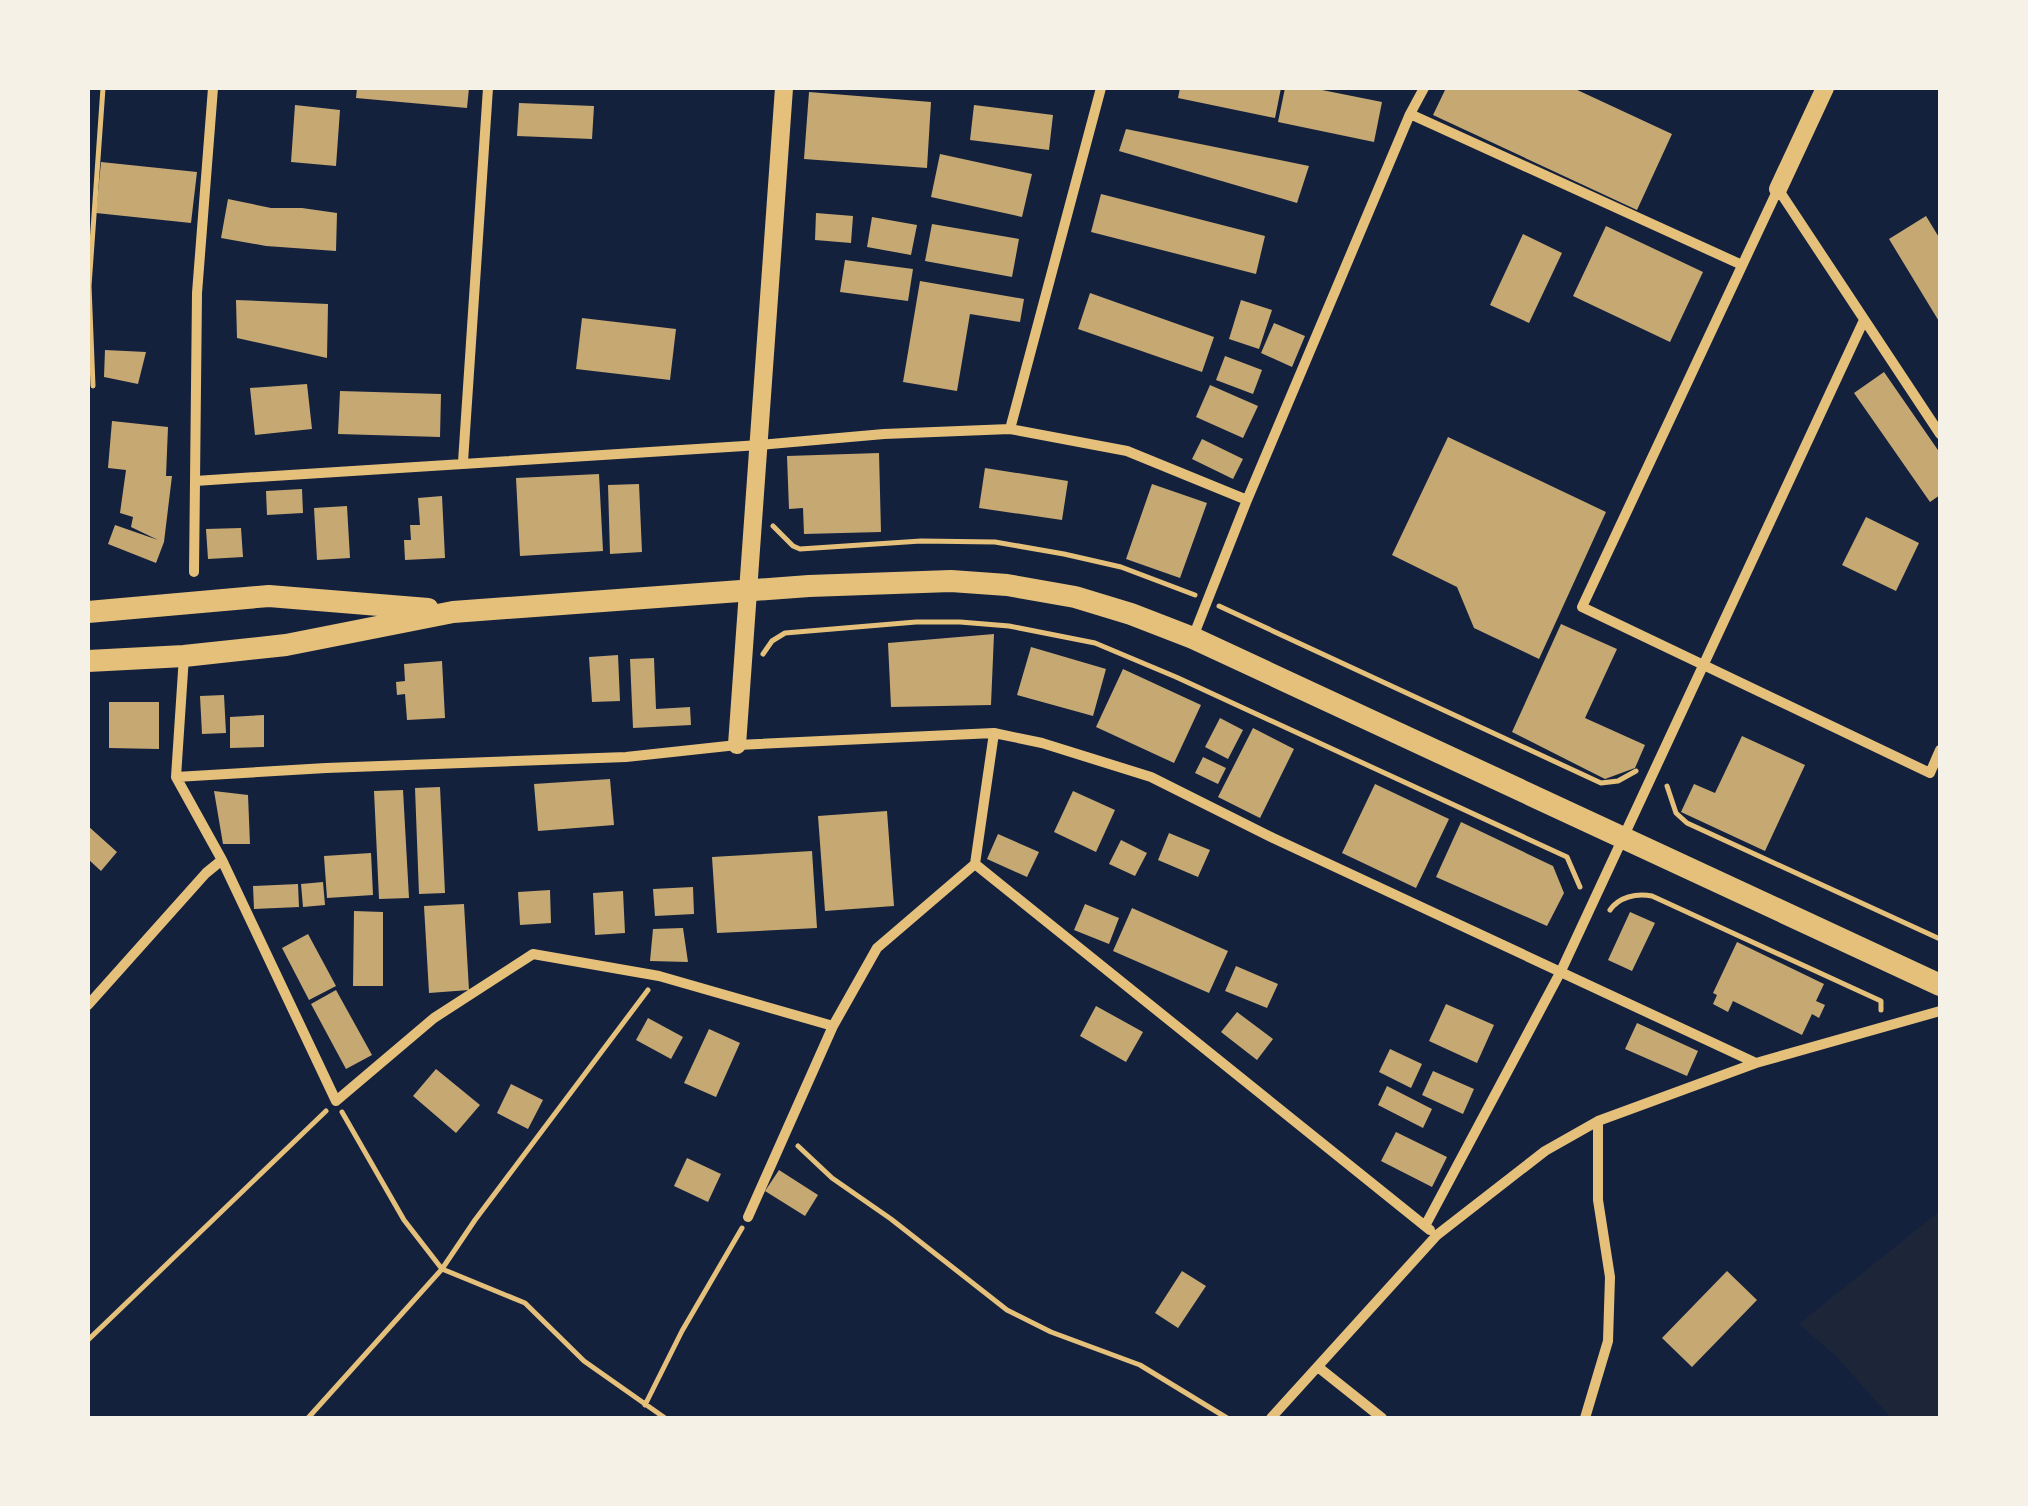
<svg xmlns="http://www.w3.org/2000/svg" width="2028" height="1506" font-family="'Public Sans',sans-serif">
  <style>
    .green { fill: #1d2539 }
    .building { fill: #c6a872 }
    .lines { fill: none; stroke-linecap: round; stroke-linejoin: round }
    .path { stroke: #e5c07b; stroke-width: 5 }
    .minor { stroke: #e5c07b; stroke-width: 10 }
    .tertiary { stroke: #e5c07b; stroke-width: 18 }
    .primary { stroke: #e5c07b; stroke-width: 22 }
  </style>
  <rect width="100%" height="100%" fill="#14213d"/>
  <!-- green -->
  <path class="green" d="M1940,1211V1418H1891L1836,1356L1799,1324Z"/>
  <!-- building -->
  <path class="building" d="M357,88H469L467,108L356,98Z
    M1180,88H1281L1275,118L1178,98Z
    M1285,88H1312L1382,102L1374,142L1278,122Z
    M1446,88H1573L1672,134L1637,210L1433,115Z
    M809,92L931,102L927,168L804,159Z
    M519,103L594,106L592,139L517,136Z
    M295,105L340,110L336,166L291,162Z
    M974,105L1053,115L1049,150L970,140Z
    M1126,129L1309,166L1297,203L1119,151Z
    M940,154L1032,174L1022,217L931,197Z
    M101,162L197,172L191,223L96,213Z
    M1101,194L1265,236L1256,274L1091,232Z
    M228,199L271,208H302L337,213L336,251L266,246L221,238Z
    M816,213L853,216L851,243L815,240Z
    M1926,216L1940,239V323L1889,239Z
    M872,217L917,225L911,255L867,247Z
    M932,224L1019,239L1012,277L925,261Z
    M1606,226L1703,272L1670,342L1573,296Z
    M1523,234L1562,253L1529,323L1490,305Z
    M845,260L913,269L908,301L840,292Z
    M920,281L1024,299L1020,322L970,314L957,391L903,382Z
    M1090,293L1214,337L1202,372L1078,329Z
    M236,300L328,304L327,358L237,338Z
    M1241,300L1272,310L1259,349L1229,339Z
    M582,318L676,329L670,380L576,369Z
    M1274,323L1305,336L1292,367L1261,353Z
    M105,350L146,352L138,384L104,377Z
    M1225,356L1262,370L1253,394L1216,380Z
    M1884,372L1940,453V495L1930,502L1854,393Z
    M307,384L312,429L255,435L250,388Z
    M1210,385L1258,406L1243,438L1196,417Z
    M340,391L441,394L440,437L338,434Z
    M112,421L168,427L166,476H172L164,542L156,563L108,544L115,525L158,540L131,527L133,517L120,513L126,470L108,468Z
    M1448,437L1606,512L1539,659L1474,628L1457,587L1392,555Z
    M1202,439L1243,459L1233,479L1192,459Z
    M879,453L881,532L804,534L803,508L789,509L787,456Z
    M985,468L1068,481L1062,520L979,508Z
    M599,474L603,551L520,556L516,478Z
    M639,484L642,552L610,554L608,485Z
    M1152,484L1207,503L1180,578L1126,559Z
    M302,489L303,513L267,515L266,491Z
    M442,496L445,558L405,560L404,540H411L410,525H420L418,498Z
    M347,506L350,558L317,560L314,508Z
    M1866,517L1919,543L1896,591L1842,565Z
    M241,528L243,557L208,559L206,529Z
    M1561,624L1617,649L1585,718L1645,745L1635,768L1605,779L1512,732Z
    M994,634L991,705L891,707L888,643Z
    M1031,647L1106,669L1093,716L1017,695Z
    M618,655L620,701L592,702L589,657Z
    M654,658L656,709L690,707L691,725L633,728L630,659Z
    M442,661L445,718L407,720L405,694L397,695L396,682L405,681L404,664Z
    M1123,669L1201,705L1174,763L1096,727Z
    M224,695L226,733L202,734L200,696Z
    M109,702H159V749L109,748Z
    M264,715V747L230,748V717Z
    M1220,718L1243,730L1228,759L1205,747Z
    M1253,728L1294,749L1260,818L1218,797Z
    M1742,736L1805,765L1765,851L1681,812L1694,784L1715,793Z
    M1203,757L1226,768L1218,784L1195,773Z
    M610,779L614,825L538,831L534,784Z
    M1375,784L1449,819L1416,888L1342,853Z
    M440,787L445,893L419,894L415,788Z
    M403,790L409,898L379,899L374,791Z
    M214,791L248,795L250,844H223Z
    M1073,791L1115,810L1096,852L1054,832Z
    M887,811L894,906L825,911L818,816Z
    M1461,822L1553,866L1564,893L1547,926L1436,877Z
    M88,826L117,852L101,871L88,859Z
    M1169,833L1210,850L1198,877L1158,860Z
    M998,834L1039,852L1027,877L987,859Z
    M1121,840L1147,853L1135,876L1109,864Z
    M812,851L817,928L717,933L712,857Z
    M371,853L373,895L327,898L324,856Z
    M323,882L325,905L303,907L301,884Z
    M298,884L299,907L254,909L253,886Z
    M693,887L694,914L655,916L653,889Z
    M550,890L551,923L520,925L518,892Z
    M623,891L625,933L595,935L593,893Z
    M464,904L469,990L429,993L424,906Z
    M1085,904L1119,918L1109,944L1074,930Z
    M1132,908L1228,951L1209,993L1113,951Z
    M354,911L383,912V986H353Z
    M1630,912L1655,923L1632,971L1608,960Z
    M683,928L688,962L650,961L653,929Z
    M308,934L336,986L309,1000L282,948Z
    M1737,942L1824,984L1816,1001L1825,1005L1819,1018L1812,1014L1802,1035L1733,1001L1728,1012L1713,1004L1717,995L1713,993Z
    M1236,966L1278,984L1267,1008L1225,991Z
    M336,990L372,1055L346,1069L311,1004Z
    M1446,1004L1494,1025L1477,1063L1429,1041Z
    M1096,1006L1143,1032L1126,1062L1080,1036Z
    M1237,1012L1273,1039L1257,1060L1221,1032Z
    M648,1018L683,1037L671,1059L636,1040Z
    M1637,1023L1698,1051L1687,1076L1625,1049Z
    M709,1029L740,1043L716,1097L684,1083Z
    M1390,1049L1422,1064L1411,1088L1379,1072Z
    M436,1069L480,1105L456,1133L413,1096Z
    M1433,1071L1474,1089L1463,1114L1422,1095Z
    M511,1084L543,1100L528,1129L497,1113Z
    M1387,1086L1432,1109L1423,1128L1378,1105Z
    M1396,1132L1447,1157L1432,1187L1381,1161Z
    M687,1158L721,1174L708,1202L674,1186Z
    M779,1170L818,1195L805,1216L765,1191Z
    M1182,1271L1206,1286L1178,1328L1155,1313Z
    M1727,1271L1757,1300L1692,1367L1662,1338Z"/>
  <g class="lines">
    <!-- path -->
    <path class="path" d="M93,386L89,286L103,88
      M773,526L793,546L800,549L921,541L995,542L1064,554L1121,567L1195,595
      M1219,606L1601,783L1618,781L1636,771
      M763,654L772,641L785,633L916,622H960L1009,626L1095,643L1176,677L1567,857L1580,887
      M1667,786L1676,813L1687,823L1940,939
      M1610,910C1619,897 1636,893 1652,896L1881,1001V1010
      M648,990L475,1220L442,1269L525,1303L584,1361L665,1418
      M798,1146L832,1178L891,1219L1007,1310L1051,1332L1140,1365L1227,1418
      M88,1340L326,1111
      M645,1405L682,1331L742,1228
      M308,1418L442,1269L404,1220L342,1112"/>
    <!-- minor -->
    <path class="minor" d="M213,88L197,293L195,481L760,445L884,434L1010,429L1127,451L1247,500
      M1410,114L1742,265
      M1778,189L1582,607L1930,773L1940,750
      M1778,189L1940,434
      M1010,429L1101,88
      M463,462L488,88
      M194,572L195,481
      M1193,637L1247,500L1410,114L1424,88
      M184,656L176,777L222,860L336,1101L434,1018L533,954L659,976L833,1026L877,948L975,864L994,733
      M176,777L326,768L626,757L737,745L994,733L1042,743L1151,777L1273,838L1756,1063
      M975,864L1430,1230
      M88,1005L206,873L222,860
      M748,1217L833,1026
      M1425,1226L1561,971L1864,320
      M1318,1367L1382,1418
      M1271,1418L1437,1235L1545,1151L1598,1121L1756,1063L1940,1011
      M1585,1418L1608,1341L1610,1277L1598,1200V1121"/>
    <!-- tertiary -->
    <path class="tertiary" d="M1778,189L1825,88
      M737,745L784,88"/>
    <!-- primary -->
    <path class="primary" d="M88,612L269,596L428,609
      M88,661L184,656L286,645L453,612L809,586L951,581L1007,585L1075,597L1131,614L1193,638L1940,985"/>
  </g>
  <!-- border -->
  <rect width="2028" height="1506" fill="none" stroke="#f6f1e7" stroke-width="180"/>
</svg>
